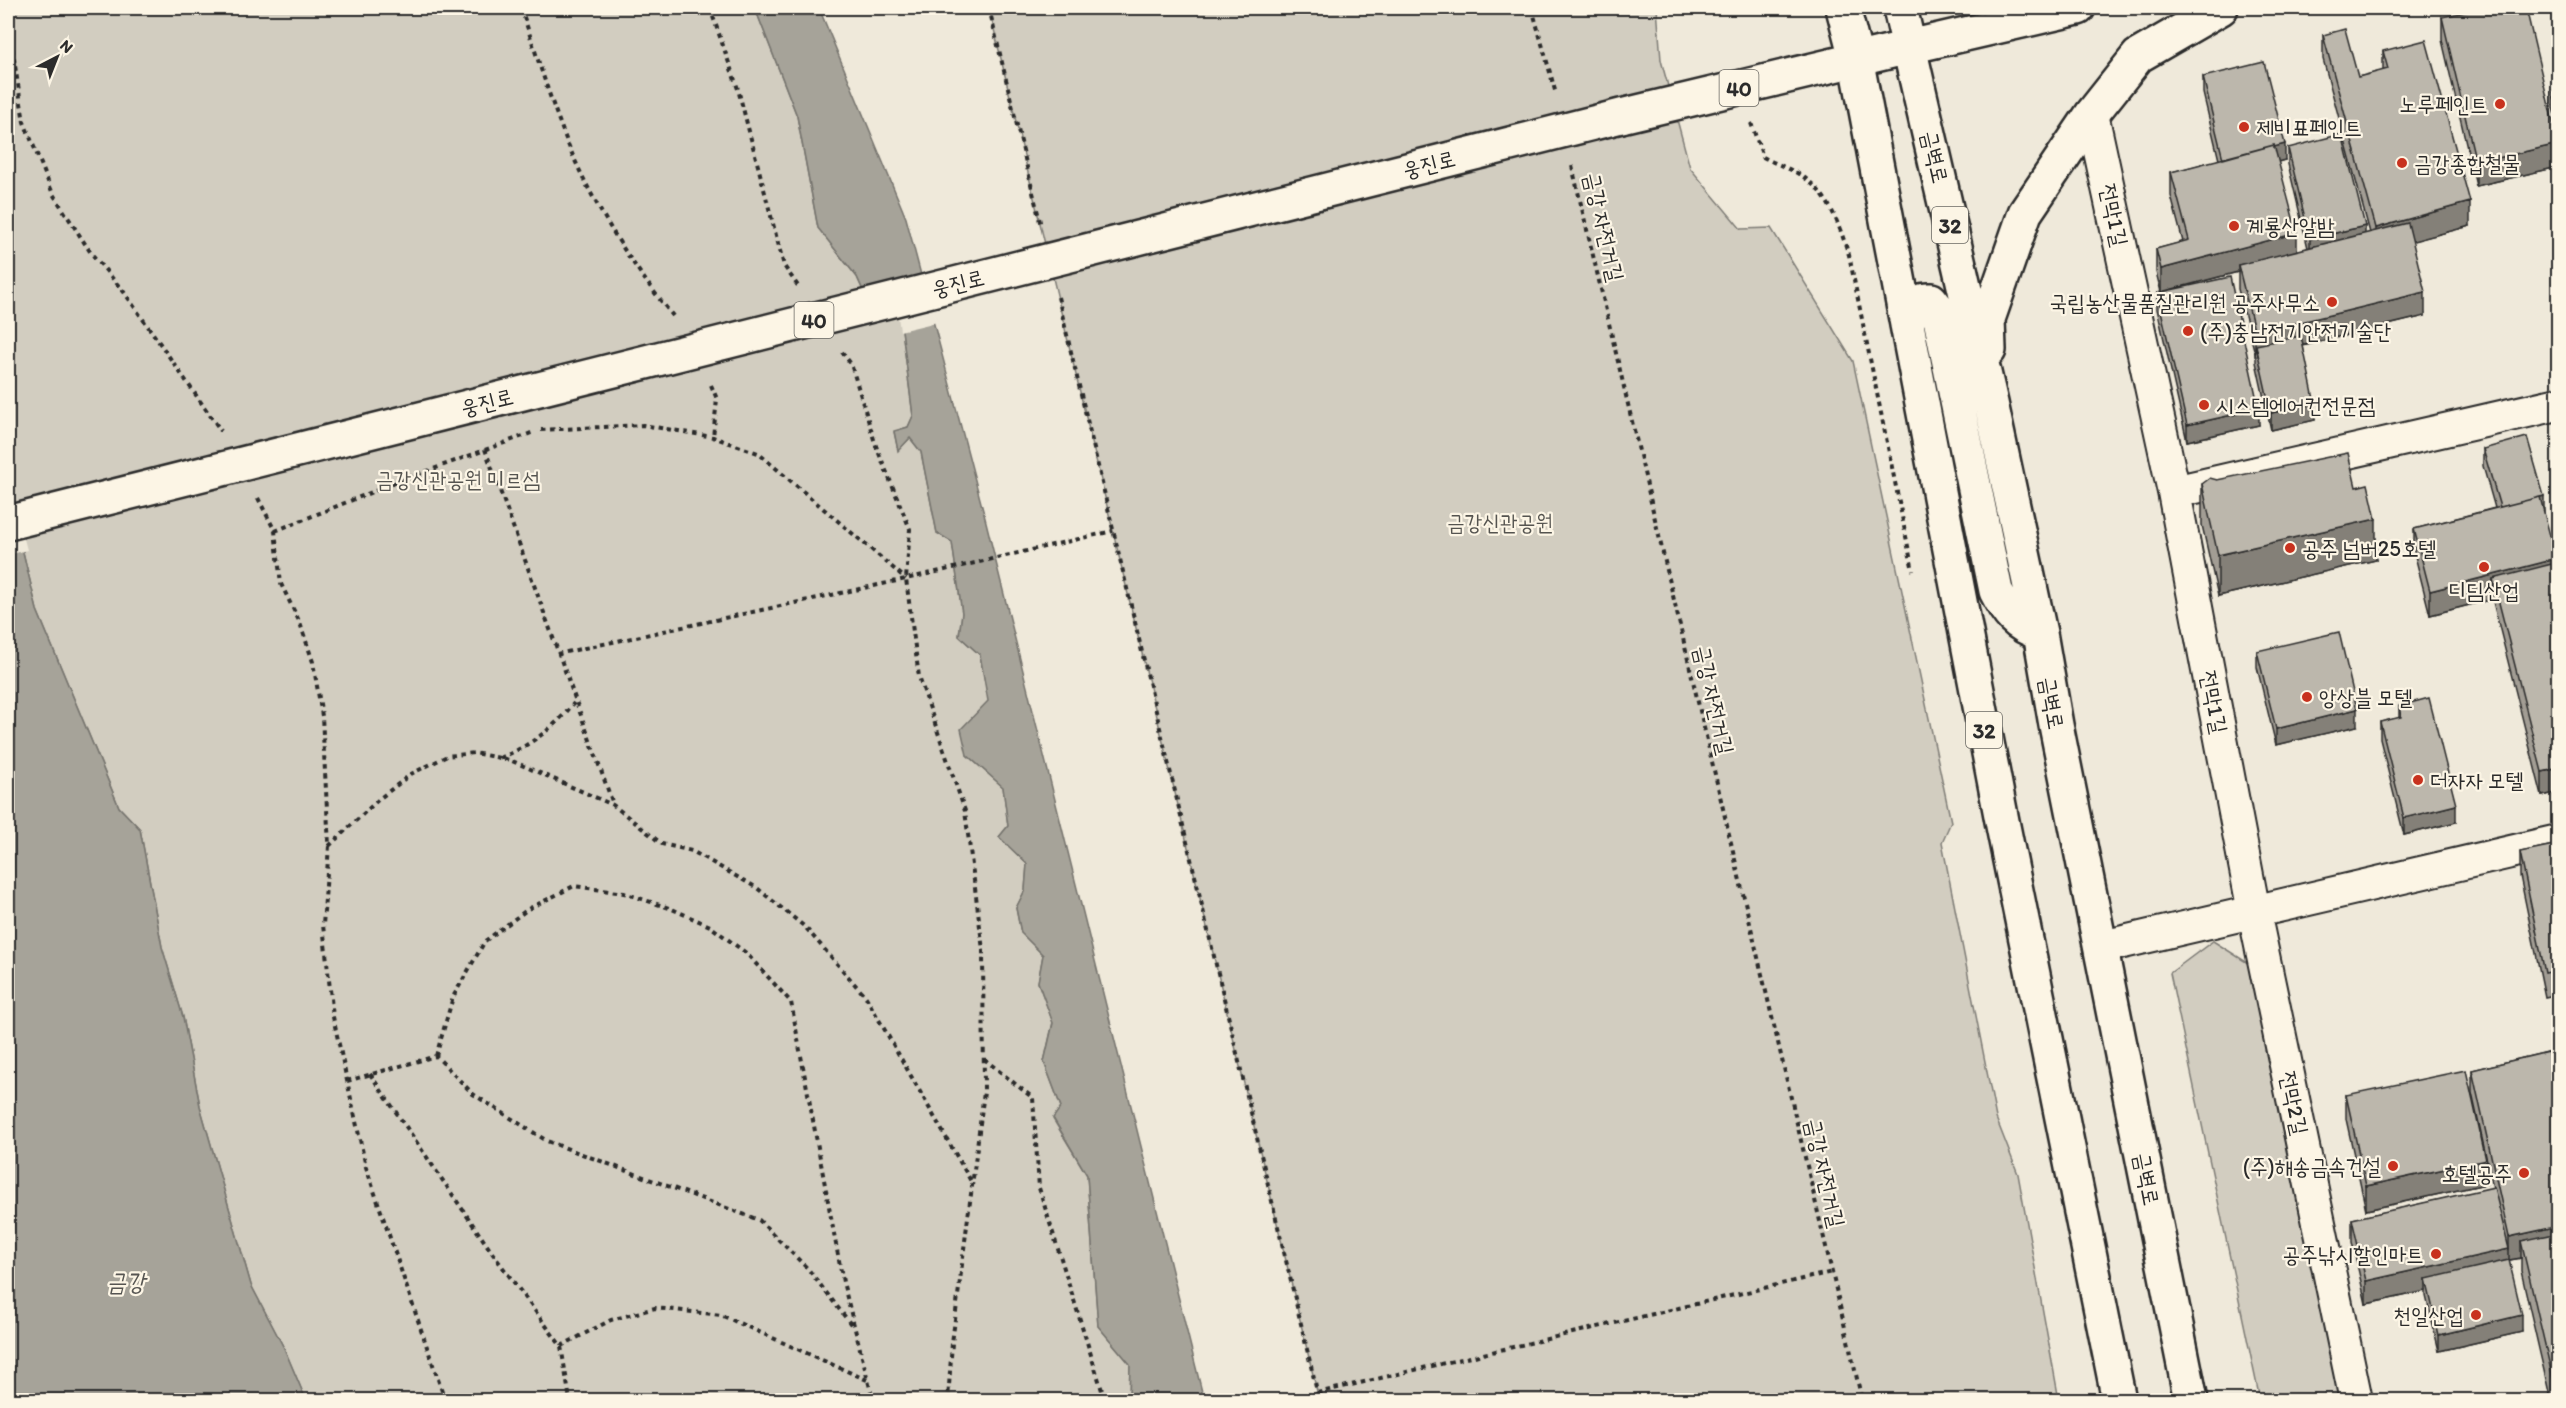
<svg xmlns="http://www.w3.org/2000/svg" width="2566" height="1408" font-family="Itim,'Poor Story',sans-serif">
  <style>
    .green { fill: #d2cdc0; stroke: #7e7c76; stroke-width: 1.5 }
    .water { fill: #a6a399; stroke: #75736d; stroke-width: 1.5 }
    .pier { fill: #efe9da }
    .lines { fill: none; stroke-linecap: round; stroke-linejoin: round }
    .street-casing { stroke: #2b2b2b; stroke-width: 36 }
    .secondary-casing { stroke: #2b2b2b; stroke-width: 38 }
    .primary-casing { stroke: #2b2b2b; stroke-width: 38 }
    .path { stroke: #2b2b2b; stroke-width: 4; stroke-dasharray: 4.5 4.5; stroke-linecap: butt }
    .street { stroke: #fcf5e5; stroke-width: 32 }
    .secondary { stroke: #fcf5e5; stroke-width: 33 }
    .primary { stroke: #fcf5e5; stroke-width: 33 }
    .primary-bridge-casing { stroke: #2b2b2b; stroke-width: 38; stroke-linecap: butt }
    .primary-bridge { stroke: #fcf5e5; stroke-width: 33 }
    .wall { fill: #a29d94; stroke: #2b2b2b; stroke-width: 1.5 }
    .shaded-wall { fill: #848078; stroke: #2b2b2b; stroke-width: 1.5 }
    .building { fill: #bcb7ac; stroke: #2b2b2b; stroke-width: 1.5 }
    .poi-dot { fill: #c8321e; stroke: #fcf5e5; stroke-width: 2 }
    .labels { text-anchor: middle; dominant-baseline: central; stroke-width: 4.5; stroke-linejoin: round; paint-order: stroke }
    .shield { fill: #fcf5e5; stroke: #6a6863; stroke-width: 1.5 }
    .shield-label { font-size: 21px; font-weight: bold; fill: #2b2b2b }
    .poi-label { font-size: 22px; fill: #2b2b2b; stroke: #fcf5e5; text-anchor: start }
    .street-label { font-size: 22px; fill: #2b2b2b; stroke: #fcf5e5 }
    .park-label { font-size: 22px; fill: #555450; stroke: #fcf5e5 }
    .water-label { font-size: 24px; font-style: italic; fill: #565552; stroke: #fcf5e5 }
  </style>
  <rect width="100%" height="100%" fill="#efe9da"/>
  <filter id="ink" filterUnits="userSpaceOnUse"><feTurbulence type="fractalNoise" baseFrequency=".0167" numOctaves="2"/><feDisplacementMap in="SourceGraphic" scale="12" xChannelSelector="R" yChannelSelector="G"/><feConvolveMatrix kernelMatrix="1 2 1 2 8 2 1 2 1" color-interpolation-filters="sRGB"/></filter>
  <g filter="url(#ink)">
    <!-- green -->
    <path class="green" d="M8,8H755L797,116L818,228L857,277L869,304L900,314L913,416L908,427L894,432L898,450L910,438L921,452L937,533L952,542L962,613L959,636L980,655L989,702L967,755L1003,787L1008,826L999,837L1027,864L1025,890L1016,908L1021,933L1043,955L1038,983L1053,1022L1044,1062L1061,1107L1053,1119L1087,1175L1098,1326L1130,1364L1129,1400H306L284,1348L251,1285L200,1106L183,1017L162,947L140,829L119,807L37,610L8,490Z
      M989,8H1657L1661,60L1690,168L1741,229L1771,228L1853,361L1951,822L1942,842L1996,1118L2018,1174L2059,1400H1319Z
      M2213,941L2251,965L2339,1400H2260L2170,973Z"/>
    <!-- water -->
    <path class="water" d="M755,8H819L906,218L985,518L1204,1400H1129L1130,1364L1098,1326L1087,1175L1053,1118L1061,1107L1044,1062L1053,1023L1038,982L1043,955L1021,933L1016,908L1025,890L1027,864L999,837L1008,826L1003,787L967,755L961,729L988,701L980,655L959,636L962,613L952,542L937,533L921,452L910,438L898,451L894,431L908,427L913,416L900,314L869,304L857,277L818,228L797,116Z
      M8,490L37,610L119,807L140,829L162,947L183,1017L200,1106L251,1285L284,1348L306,1400H8Z"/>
    <!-- pier -->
    <path class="pier" d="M925,277L937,322L900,331L898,316L867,306Z
      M15,505L27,550L8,555V507Z"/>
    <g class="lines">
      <defs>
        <path id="street" d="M2092,114L2174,492L2254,912L2356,1400
          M2174,492L2558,404
          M2102,947L2558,841"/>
        <path id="secondary" d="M1909,47L2078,8"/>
        <path id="primary" d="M1843,8L1856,58L2002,821L2119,1400
          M1900,8L1991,403L2040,633L2056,725L2191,1400
          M1621,116L1909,47
          M1907,325C1911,310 1913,299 1931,300L1938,309L1996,591C2007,613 2016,626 2040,633
          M1989,350L1988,319L2025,213L2092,114L2138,56L2221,8"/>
      </defs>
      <!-- street casing -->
      <use href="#street" class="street-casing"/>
      <!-- secondary casing -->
      <use href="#secondary" class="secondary-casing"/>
      <!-- primary casing -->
      <use href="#primary" class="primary-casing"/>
      <!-- path -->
      <path class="path" d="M521,8C535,50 548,93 564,134C589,199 629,262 673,316
        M710,8L738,89L784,266L798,286
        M989,8L1041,226
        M1532,8L1556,94
        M8,19L10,8
        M8,22L24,122L53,194L91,253L124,292L221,431
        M1751,123L1763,157C1774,163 1786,167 1797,173C1829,191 1838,223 1849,255L1913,571
        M1572,166L1862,1400
        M1058,297L1319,1400
        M842,352L851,364L876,446L910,529L906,579L919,677L965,811L983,950L984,1092L952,1343L948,1400
        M711,385L717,399L713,437
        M541,430L643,425L713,437L758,453L906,579
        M485,449L613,804
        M258,498L275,531L281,584L300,623L313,662L322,716L329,846L323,925L333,1017L366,1167L445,1400
        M275,531L392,484L534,432
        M557,654L906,579L1113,531
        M500,758C531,745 553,729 574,703
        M329,846L379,799L411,774L447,756L474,753L510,760L613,805L662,844L692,851L757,888L805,927L866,997L972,1183
        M436,1056L453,997L485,941L528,909L574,886L624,893L672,909L710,926L746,953L791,1002L843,1282L873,1400
        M984,1059L1033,1098L1039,1188L1105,1400
        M370,1074L493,1254L561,1346L570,1400
        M347,1081L436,1056L473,1094L547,1141L759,1220L808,1269L853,1327
        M561,1346L611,1320L655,1308L721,1315L867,1380
        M1317,1393L1832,1272"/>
      <!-- street -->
      <use href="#street" class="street"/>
      <!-- secondary -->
      <use href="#secondary" class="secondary"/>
      <!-- primary -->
      <use href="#primary" class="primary"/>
      <defs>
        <path id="primary-bridge" d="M8,523L1621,116"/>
      </defs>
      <!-- primary-bridge casing -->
      <use href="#primary-bridge" class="primary-bridge-casing"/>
      <!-- primary-bridge -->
      <use href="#primary-bridge" class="primary-bridge"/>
    </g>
    <!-- wall -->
    <path class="wall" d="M2442,17L2558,167L2476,186L2442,40Z
      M2323,35L2358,77L2383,71V51L2470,226L2412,241L2425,316L2303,346L2315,420L2271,430L2256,362V357L2238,289V272L2177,288L2259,425L2187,441L2157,309V293L2161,292L2156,272V249L2183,242L2171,196V172L2219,160L2203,93V77L2285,160L2278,162L2297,251L2308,248L2288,164V148L2365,234L2370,233L2323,59Z
      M2559,90V130L2553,108V91Z
      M2483,449L2544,513L2556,579L2559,591V792L2542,796L2493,602V599L2430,615L2414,552V529L2495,508L2483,466Z
      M2217,480L2356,487L2376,560L2218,596L2202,525V484Z
      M2257,651L2357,726L2276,745L2257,667Z
      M2399,706L2456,822L2404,835L2380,739V722L2399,718Z
      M2559,844V994L2545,997L2520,876V852Z
      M2548,1052L2559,1401H2551L2521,1271V1258L2509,1260V1259V1261L2522,1332L2439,1351L2426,1296V1291L2366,1304L2352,1242V1219L2493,1188L2472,1093V1070Z
      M2346,1095L2486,1184L2366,1210L2346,1119Z"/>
    <!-- shaded-wall -->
    <path class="shaded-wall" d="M2285,144V160L2223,176V159Z
      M2558,144V167L2476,186V163Z
      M2470,202V226L2376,251V228Z
      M2365,226V242L2310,255V239Z
      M2297,233V257L2238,265V272L2161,292V269Z
      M2425,292V316L2258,356L2256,345L2255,357V333Z
      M2315,404V420L2271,430V413Z
      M2259,409V425L2187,441V425Z
      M2544,496V513L2500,508Z
      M2376,519V560L2218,596V555Z
      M2556,559V583L2493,579V599L2430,615V591Z
      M2357,709V726L2276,745V729Z
      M2559,768V792L2542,796V772Z
      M2456,805V822L2404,835V818Z
      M2486,1160V1184L2366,1210V1186Z
      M2559,1226V1250L2521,1241V1258L2509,1260V1237Z
      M2509,1249V1273L2426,1279V1291L2366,1304V1281Z
      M2522,1315V1332L2439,1351V1335Z"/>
    <!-- building -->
    <path class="building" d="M2483,8H2526L2558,144L2476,163L2442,17Z
      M2345,29L2358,77L2388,69L2383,51L2426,40L2470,202L2376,228L2323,35Z
      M2264,62L2285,144L2274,147V145L2223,159L2203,77Z
      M2559,90V114L2553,91Z
      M2342,134L2365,226L2310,239L2288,148Z
      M2274,145L2297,233L2161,269L2156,249L2189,240L2171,172Z
      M2408,223L2425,292L2255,333L2238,265Z
      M2230,277L2259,409L2187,425L2157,293Z
      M2301,336L2315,404L2271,413L2256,345Z
      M2527,437L2544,496L2500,507L2483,449Z
      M2348,453L2356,487L2368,484L2376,519L2218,555L2202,484L2210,478L2217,480Z
      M2540,497L2556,559L2430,591L2414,529Z
      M2552,564L2559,591V768L2542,772L2493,579Z
      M2339,632L2357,709L2276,729L2257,651Z
      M2429,698L2456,805L2404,818L2380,722L2401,717L2399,706Z
      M2559,844V970L2545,973L2520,852Z
      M2548,1052L2552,1074L2559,1072V1226L2509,1237L2472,1070Z
      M2466,1070L2486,1160L2366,1186L2346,1095Z
      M2494,1187L2509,1249L2366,1281L2352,1219Z
      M2559,1233V1401H2558L2521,1241Z
      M2509,1260L2522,1315L2439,1335L2426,1279Z"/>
  </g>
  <!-- markers -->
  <g class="poi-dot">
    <circle cx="2500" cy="104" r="6"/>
    <circle cx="2244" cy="127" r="6"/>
    <circle cx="2402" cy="163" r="6"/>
    <circle cx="2234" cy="226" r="6"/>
    <circle cx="2332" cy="302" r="6"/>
    <circle cx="2188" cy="331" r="6"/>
    <circle cx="2204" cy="405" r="6"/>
    <circle cx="2290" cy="548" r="6"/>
    <circle cx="2484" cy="567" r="6"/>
    <circle cx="2307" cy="697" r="6"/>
    <circle cx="2418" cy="780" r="6"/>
    <circle cx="2393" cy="1166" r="6"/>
    <circle cx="2524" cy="1173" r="6"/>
    <circle cx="2436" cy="1254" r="6"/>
    <circle cx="2476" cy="1315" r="6"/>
  </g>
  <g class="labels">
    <!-- shield labels -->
    <g class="shield">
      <rect x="1719.5" y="70" width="39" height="36" rx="4.5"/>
      <rect x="1932" y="207" width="36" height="36" rx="4.5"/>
      <rect x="794.5" y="302" width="39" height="36" rx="4.5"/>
      <rect x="1966" y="712" width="36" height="36" rx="4.5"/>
    </g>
    <g class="shield-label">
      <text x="1739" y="88">40</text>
      <text x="1950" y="225">32</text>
      <text x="814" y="320">40</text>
      <text x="1984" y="730">32</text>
    </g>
    <!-- poi labels -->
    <g class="poi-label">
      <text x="2488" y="104" text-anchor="end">노루페인트</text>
      <text x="2256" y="127">제비표페인트</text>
      <text x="2414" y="163">금강종합철물</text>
      <text x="2246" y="226">계룡산알밤</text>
      <text x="2320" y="302" text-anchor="end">국립농산물품질관리원 공주사무소</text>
      <text x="2200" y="331">(주)충남전기안전기술단</text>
      <text x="2216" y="405">시스템에어컨전문점</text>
      <text x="2302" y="548">공주 넘버25호텔</text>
      <text x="2484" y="590" text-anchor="middle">디딤산업</text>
      <text x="2319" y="697">앙상블 모텔</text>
      <text x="2430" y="780">더자자 모텔</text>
      <text x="2381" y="1166" text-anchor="end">(주)해송금속건설</text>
      <text x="2512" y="1173" text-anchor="end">호텔공주</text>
      <text x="2424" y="1254" text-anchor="end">공주낚시할인마트</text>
      <text x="2464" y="1315" text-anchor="end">천일산업</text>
    </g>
    <!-- street labels -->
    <g class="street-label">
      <text transform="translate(1935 157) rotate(77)">금벽로</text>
      <text transform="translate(1429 164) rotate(-14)">웅진로</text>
      <text transform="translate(2114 215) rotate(78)">전막1길</text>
      <text transform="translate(1604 227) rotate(77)">금강 자전거길</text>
      <text transform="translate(958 283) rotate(-14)">웅진로</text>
      <text transform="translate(487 402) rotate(-14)">웅진로</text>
      <text transform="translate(1714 700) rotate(77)">금강 자전거길</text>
      <text transform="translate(2214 702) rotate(79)">전막1길</text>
      <text transform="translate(2052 703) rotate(80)">금벽로</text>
      <text transform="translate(2294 1103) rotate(78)">전막2길</text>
      <text transform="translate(1825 1173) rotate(77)">금강 자전거길</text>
      <text transform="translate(2147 1179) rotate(79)">금벽로</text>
    </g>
    <!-- park labels -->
    <g class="park-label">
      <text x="458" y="479">금강신관공원 미르섬</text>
      <text x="1500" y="522">금강신관공원</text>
    </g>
    <!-- water labels -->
    <g class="water-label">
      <text x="126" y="1281">금강</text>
    </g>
  </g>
  <!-- margin -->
  <rect width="2566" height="1408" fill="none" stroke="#fcf5e5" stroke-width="30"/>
  <rect x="15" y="15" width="2536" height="1378" fill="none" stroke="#2b2b2b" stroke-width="2" filter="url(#ink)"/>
  <!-- north arrow -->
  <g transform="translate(57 57) rotate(42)" stroke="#fcf5e5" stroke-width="4.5" paint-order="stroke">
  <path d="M0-4.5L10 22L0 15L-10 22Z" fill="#2b2b2b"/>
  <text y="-9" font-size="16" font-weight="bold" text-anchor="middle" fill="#2b2b2b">N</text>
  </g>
</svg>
